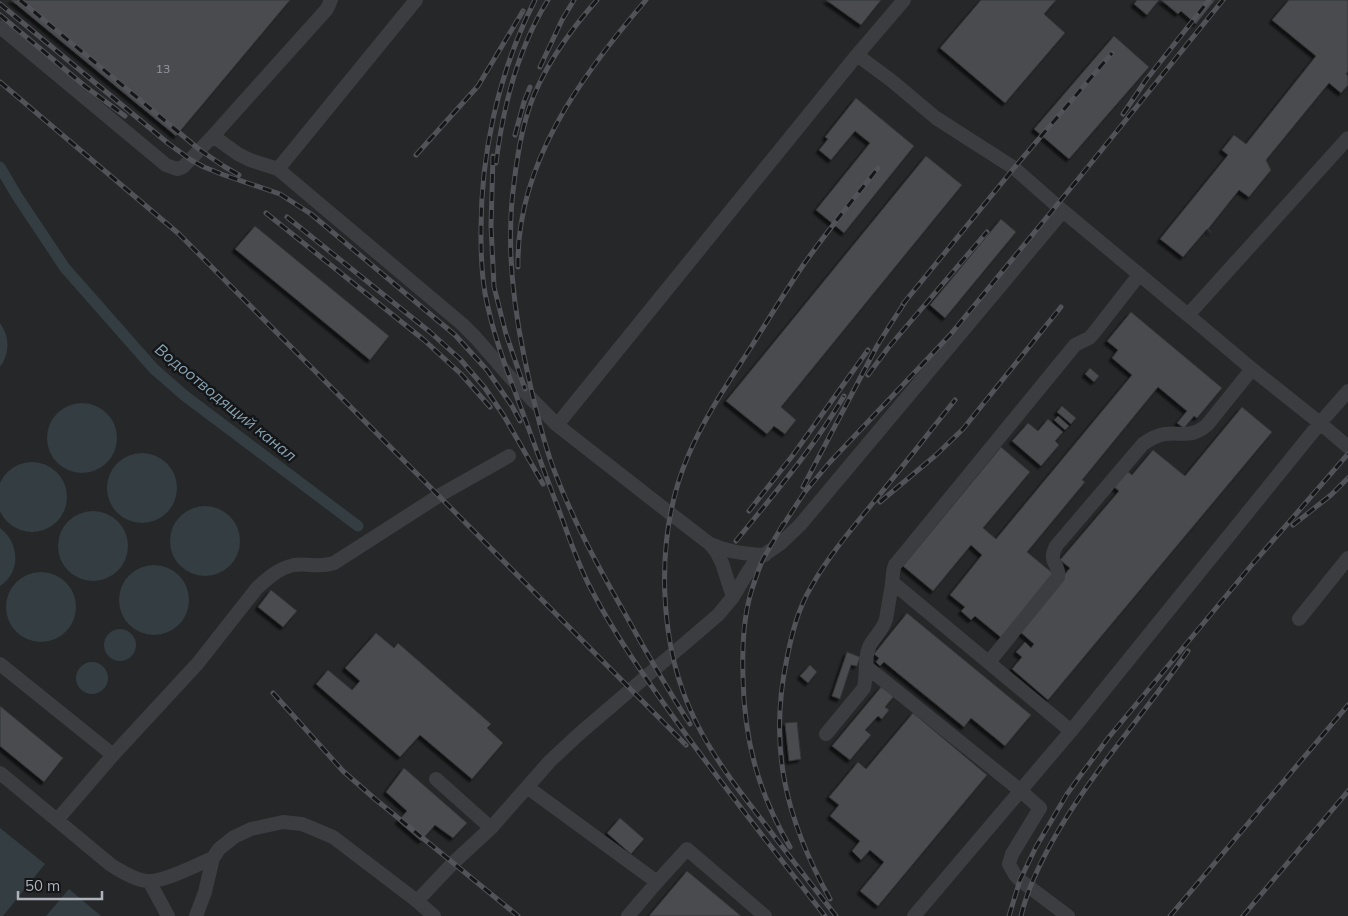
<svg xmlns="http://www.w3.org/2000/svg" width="1348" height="916" font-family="Mulish,sans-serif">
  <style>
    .built { fill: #262729 }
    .water { fill: #333d42 }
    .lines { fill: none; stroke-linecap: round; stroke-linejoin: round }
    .canal { stroke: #333d42; stroke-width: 11 }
    .building { fill: #494b4f; stroke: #353538; filter: url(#shadow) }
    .minor { stroke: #3c3d41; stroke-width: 14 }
    .rail-casing { stroke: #515358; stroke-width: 5 }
    .rail { stroke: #151618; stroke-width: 3; stroke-dasharray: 9; stroke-linecap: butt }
    .labels { text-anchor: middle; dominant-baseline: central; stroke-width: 5; stroke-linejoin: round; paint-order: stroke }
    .number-label { font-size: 12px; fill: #9599a0 }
    .water-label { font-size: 16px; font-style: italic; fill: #88a3b3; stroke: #151618 }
  </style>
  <defs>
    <filter id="shadow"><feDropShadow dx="-3" dy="3" stdDeviation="1" flood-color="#0009"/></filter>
  </defs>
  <rect width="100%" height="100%" fill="#1a1b1d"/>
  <!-- built -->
  <path class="built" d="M0,0H1348V916H0Z"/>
  <!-- water -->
  <path class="water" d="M0,323C10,337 10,353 0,367Z
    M47 438a35 35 0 1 1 70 0a35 35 0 1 1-70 0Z
    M107 488a35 35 0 1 1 70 0a35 35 0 1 1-70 0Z
    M-3 497a35 35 0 1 1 70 0a35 35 0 1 1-70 0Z
    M170 541a35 35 0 1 1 70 0a35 35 0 1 1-70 0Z
    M58 546a35 35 0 1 1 70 0a35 35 0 1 1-70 0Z
    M0,528C19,542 22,572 0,586Z
    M119 600a35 35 0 1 1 70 0a35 35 0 1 1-70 0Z
    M6 607a35 35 0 1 1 70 0a35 35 0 1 1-70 0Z
    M104 645a16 16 0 1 1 32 0a16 16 0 1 1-32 0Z
    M76 678a16 16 0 1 1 32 0a16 16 0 1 1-32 0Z
    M0,828L45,864L3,916H0Z
    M69,889L101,916H46Z"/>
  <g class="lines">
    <!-- canal -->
    <path class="canal" d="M0,167L17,196L65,268L154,369L185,396L358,526"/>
  </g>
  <!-- building -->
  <path class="building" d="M11,0H290L176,136Z
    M826,0H881L861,25Z
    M981,0H1056L1044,14L1065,33L1005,103L940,48Z
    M1137,0H1159L1147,15L1134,4Z
    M1161,0H1215L1196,24L1181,11L1178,14Z
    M1289,0H1348V71L1346,74L1348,76V85L1341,93L1329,83L1266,160L1271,170L1249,197L1239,190L1208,229L1212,233L1207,229L1183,257L1160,239L1228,155L1222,150L1234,135L1246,144L1316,56L1272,20Z
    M1114,36L1149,67L1069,159L1034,129Z
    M856,98L914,146L844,233L816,210L870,143L855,131L831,160L819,150L828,139L825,137Z
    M926,156L962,185L781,407L796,420L785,434L774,426L767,434L726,401Z
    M1001,219L1016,232L945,318L930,305Z
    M255,226L389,336L370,360L235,249Z
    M1131,312L1222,388L1197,418L1194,416L1184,428L1177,423L1187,411L1158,387L1082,480L1085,482L1027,552L1056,576L1003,639L975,616L971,620L961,611L965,607L950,595L982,555L971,545L933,591L903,566L1001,447L1030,472L983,528L996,539L1132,375L1112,358L1118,350L1107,341Z
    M1090,368L1099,376L1094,382L1085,374Z
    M1062,406L1076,418L1071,424L1057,412Z
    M1242,407L1272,432L1048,700L1012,669L1022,657L1016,652L1025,642L1031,648L1034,644L1018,630L1070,568L1060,560L1119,491L1113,486L1126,470L1132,475L1153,450L1185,476Z
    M1058,416L1069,426L1065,430L1054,420Z
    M1048,419L1063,432L1055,441L1059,445L1041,466L1012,441L1028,423L1038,431Z
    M271,590L297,611L283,627L258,607Z
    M907,613L1031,715L1005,746L971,718L964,727L884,662L880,666L876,662L879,658L874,654Z
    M376,633L394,648L398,643L491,724L487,728L503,743L472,779L420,735L400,757L316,684L328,670L352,690L360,681L345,668Z
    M847,652L860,657L857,666L851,665L840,699L832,696Z
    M810,665L817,672L808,683L800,676Z
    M882,686L894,696L885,707L889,710L882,719L878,716L865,730L871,735L850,760L832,746Z
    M0,706L63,758L44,782L0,746Z
    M913,713L987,775L878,906L860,891L884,862L870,850L861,860L852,851L860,841L830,816L839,805L829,797L858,762L866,769Z
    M797,722L801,759L789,761L785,723Z
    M404,768L467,823L453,838L435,825L421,841L398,821L407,811L386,792Z
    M620,818L644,839L631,854L607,833Z
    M687,871L741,916H649Z"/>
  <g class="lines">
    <!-- minor -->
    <path class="minor" d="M0,27L166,165L177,169L183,167L213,136L238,154L250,160L278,169L462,324L476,338L509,376L557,425L671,514L710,544L717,553L722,563L733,597
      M857,55L892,81L936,118L1014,168L1063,211L1188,315L1348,138
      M213,136L327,9L331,0
      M278,169L416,0
      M1188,315L1252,369L1320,423L1348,447
      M557,425L857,55L904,0
      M710,544C728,552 745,554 765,555
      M892,582L1071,731
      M1299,619L1348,558
      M989,662L1058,577C1060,562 1047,564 1056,546L1143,444C1150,439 1157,435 1165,434C1183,432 1192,438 1207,425L1252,369
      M0,664L113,755
      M867,667L1021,791L1040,808L1012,854L1009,864L1015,875L1020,880L1068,916
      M826,734L864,688C867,675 864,656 870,645C875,636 883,630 886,619C888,607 890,596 892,584C893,577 892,572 895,565L1075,345L1089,338L1093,334L1139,275
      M0,773L111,865C121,871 138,882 150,881C166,881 196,865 213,858
      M436,779L491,828
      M527,787L657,882L628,916
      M57,820L113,755L198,663L257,588C268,578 279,568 294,565C309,563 319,568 334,563L440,495L509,456
      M149,881L168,916
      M657,882L687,849L765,916
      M417,901L453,863L491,828L550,761L579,734L718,615L733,597L746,575L756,560L780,544L800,525L1063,211
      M196,916L205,892L213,858L219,849L234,837L251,829L283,822L302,824L333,837L417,901L434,916
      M914,916L1071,731L1320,423L1348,391"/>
    <defs>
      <path id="rail" d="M20,0L200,150L225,167L239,175
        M535,0C498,73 480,156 481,237C481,256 482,275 485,293C494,342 514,388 531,435C541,463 552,492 563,521C571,543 579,566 590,587C615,636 647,680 679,725C726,790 776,853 825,916
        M597,0C574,26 554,53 539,84C524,114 518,150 514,183C506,241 512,298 524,356C531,390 539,425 550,459C569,513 596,563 624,612C645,650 666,687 690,724
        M0,4L169,144L191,160L204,167L224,175L280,194L311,214L455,335L487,370L512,406L520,421
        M0,15L86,87L125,116
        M540,67L562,20L574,0
        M0,82L179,234L686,745
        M1123,114L1146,80L1209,0
        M515,135L524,102L530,87
        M416,155L478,86L523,11
        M493,156L491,226L494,287L506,334L525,389
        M496,163C503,107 518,48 548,0
        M266,213L424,340L461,374L490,407
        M287,217L430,332L460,359L485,388L504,416L543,484
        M518,267C516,163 582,75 646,0
        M903,304L1014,168L1112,53
        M868,375L888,348L987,232
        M803,487L877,346L890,325L907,299
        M880,502L936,455L963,429L1061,307
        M749,511L793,455L868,350
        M783,524C778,534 771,544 766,554C760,563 757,575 753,586C743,615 742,646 743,676C744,740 758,792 790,847
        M1293,525L1331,495L1348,478
        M780,530L804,493L830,462L950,335L1079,178L1223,0
        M736,541C774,494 813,449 844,396
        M273,693L343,771L375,799L518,916
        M830,899C786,820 768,748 787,658C792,633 798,609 811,587C828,557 850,531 872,504C900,470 927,435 955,400
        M836,916C812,885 788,855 765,824C740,792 715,760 697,724C657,646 654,536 688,456C705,416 730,380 753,344C770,317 786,290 804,264C827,231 853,200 878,168
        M1009,916L1020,880L1036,847L1067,794L1080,776L1109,737L1250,567L1348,454
        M1021,916C1028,886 1042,859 1057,833C1095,768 1145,713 1188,651
        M1170,916L1348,705
        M1243,916L1348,791"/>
    </defs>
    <!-- rail casing -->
    <use href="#rail" class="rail-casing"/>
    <!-- rail -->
    <use href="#rail" class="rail"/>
  </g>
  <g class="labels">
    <!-- number labels -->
    <g class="number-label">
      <text x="163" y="68">13</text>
    </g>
    <!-- water labels -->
    <g class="water-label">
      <text transform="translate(226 402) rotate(39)">Водоотводящий канал</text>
    </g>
  </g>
  <!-- scale -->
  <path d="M18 891v8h84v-8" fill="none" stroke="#aeb3bb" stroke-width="2.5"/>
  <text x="25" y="891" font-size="15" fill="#aeb3bb" stroke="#151618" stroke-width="4" paint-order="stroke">50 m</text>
</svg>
